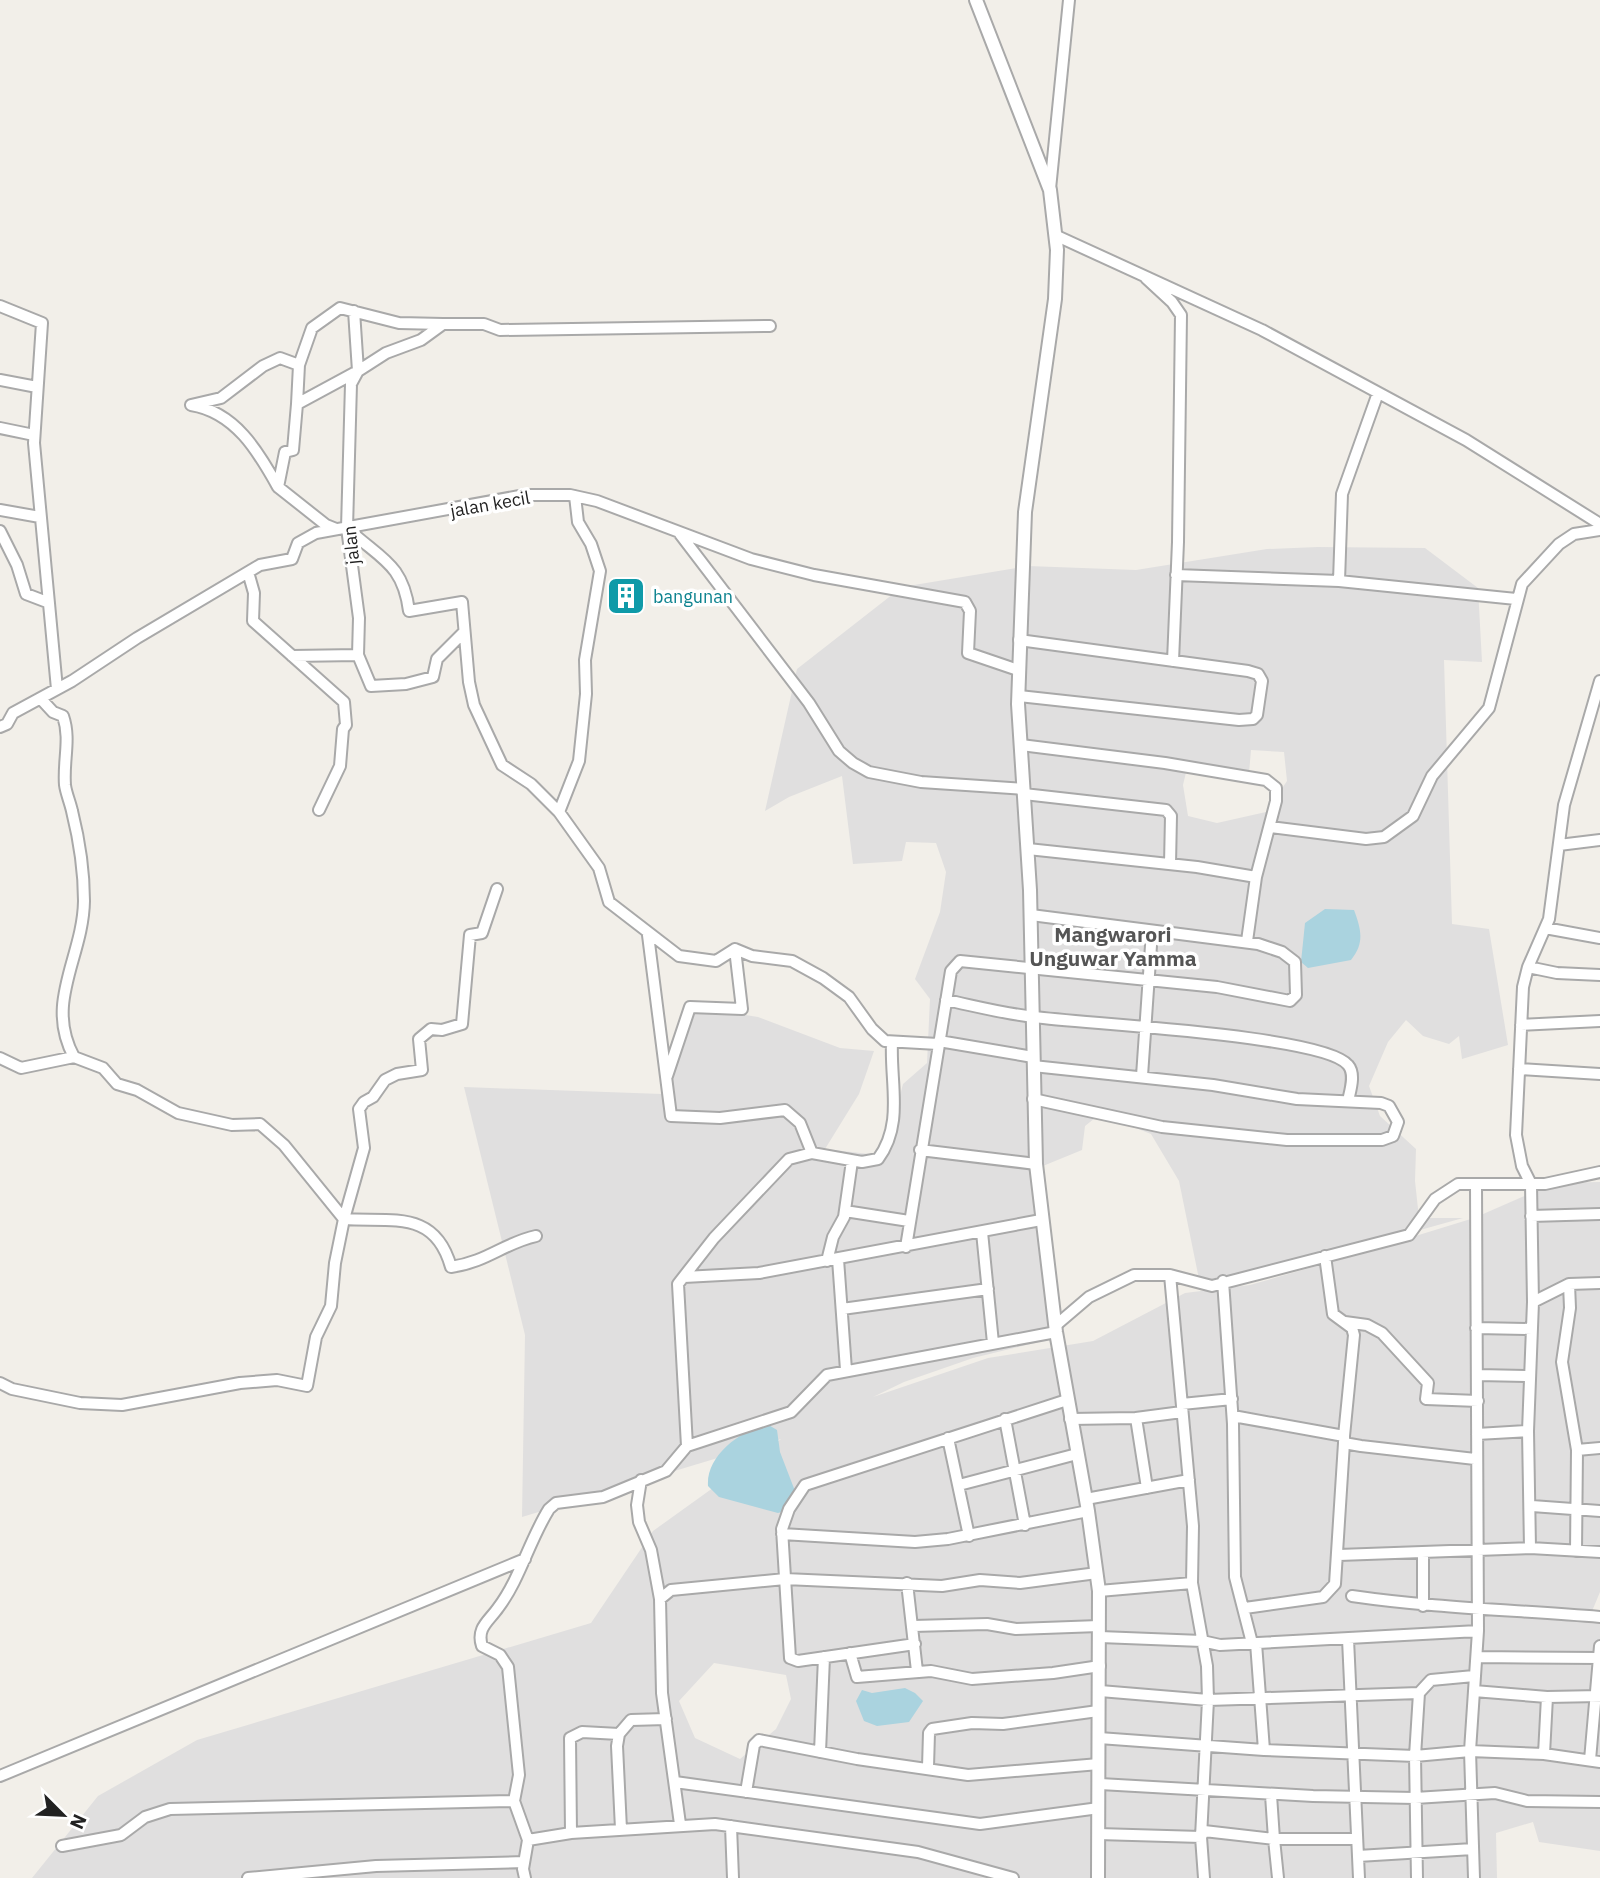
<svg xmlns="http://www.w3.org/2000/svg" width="1600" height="1878" font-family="'IBM Plex Sans',sans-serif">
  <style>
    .residential { fill: #e0dfdf; fill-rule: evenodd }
    .water { fill: #aad3df }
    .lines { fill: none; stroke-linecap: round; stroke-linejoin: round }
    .minor-casing { stroke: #a9a9a9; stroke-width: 14 }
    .tertiary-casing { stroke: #a9a9a9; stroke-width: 16 }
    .minor { stroke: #fff; stroke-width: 10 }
    .tertiary { stroke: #fff; stroke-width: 12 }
    .labels { text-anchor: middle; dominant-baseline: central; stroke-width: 7; stroke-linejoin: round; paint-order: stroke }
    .street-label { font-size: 18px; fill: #222; stroke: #fff }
    .culture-label { font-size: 18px; fill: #0d838f; stroke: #fff; text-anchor: start }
    .quarter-label { font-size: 21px; font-weight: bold; fill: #555; stroke: #fff }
  </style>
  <rect width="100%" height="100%" fill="#f2efe9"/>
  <!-- residential -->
  <path class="residential" d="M1318,547L1425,548L1478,588L1482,662L1444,660L1452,924L1489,929L1508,1045L1462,1059L1459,1036L1449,1044L1423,1036L1406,1020L1388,1042L1369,1086L1380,1116L1416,1149L1415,1181L1419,1218H1463L1338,1253L1200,1284L1179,1181L1151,1134L1100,1114L1085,1126L1082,1150L1038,1168L1051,1339L973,1358L904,1382L873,1397L988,1358L1093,1341L1185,1293L1250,1285L1344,1258L1474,1218L1554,1183L1600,1182V1592L1590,1616L1600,1617V1851L1539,1842L1533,1822L1496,1833L1497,1878H32L98,1796L197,1740L591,1623L653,1531L781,1439L522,1517L525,1335L464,1087L662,1094L695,1007L758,1017L840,1048L874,1051L859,1094L825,1149L878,1155L894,1119L903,1084L927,1063L930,999L915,979L940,912L946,872L936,843L906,842L902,861L853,864L842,776L789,797L765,811L797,669L902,587L1028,566L1136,570L1267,549ZM1251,750L1284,752L1287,781L1266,812L1217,823L1188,816L1183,785L1188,764L1249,773ZM714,1663L786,1675L791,1699L776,1729L740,1759L695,1738L679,1701Z"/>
  <!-- water -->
  <path class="water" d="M1325,909L1354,910C1361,929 1365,943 1351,960L1308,968L1301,962L1305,923Z
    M767,1424L777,1430L780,1452L795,1491L785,1511L778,1513L719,1497L708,1486C706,1455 741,1431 767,1424Z
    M905,1688L915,1693L923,1701L909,1722L877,1726L864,1721L856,1701L862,1690L872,1693Z"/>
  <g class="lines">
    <defs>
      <path id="minor" d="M1050,189L1069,0
        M1057,236L1262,330L1466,440L1600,524
        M1146,278L1172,302L1181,315L1178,542L1173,661
        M0,306L42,323L34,443L57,689
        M354,311L358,371
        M299,365L312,328L340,308L399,323L443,324
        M358,371L386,353L421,340L443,324H484L500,330L770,326
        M0,380L37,387
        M0,428L34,435
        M278,487C258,451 235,412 191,405L221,398L263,366L280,358L299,365L297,404
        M0,510L40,517
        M347,528C380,559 403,563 409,611L462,602L469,682L474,705L502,765L531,784L559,812L599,868L609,902L679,956L716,961L735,949L752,956L792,961L823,978L849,997L872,1029L885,1041L938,1044
        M0,531L17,565L26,594L47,602
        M680,534L809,703L839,751L853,763L869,772L921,782L1024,789
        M248,572L254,593L253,621L344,702L346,725L343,729L340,766L319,810
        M1176,575L1339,581L1516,599
        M1339,581L1342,494L1378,393
        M358,655L371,686L406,684L433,677L437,659L463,633
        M292,656L358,655L359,618L347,528L351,384L358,371L297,404L293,450L285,452L278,487L326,525L336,529
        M1019,696L1239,720L1253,719L1257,715L1262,681L1258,674L1248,671L1019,640
        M41,699L53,712L63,716C71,739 63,760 65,785C66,793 70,802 72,811C79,839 84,871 84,901C83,958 44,1002 74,1057
        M0,727L7,724L13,713L72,681L137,638L260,565L292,559L298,543L316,533L525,495H570L597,501L751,559L814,575L965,602L970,611L968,653L1018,670
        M1021,745L1165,763L1266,780L1276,788V801L1256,877L1247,941
        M1024,794L1166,810L1171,816L1170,864
        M559,812L579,761L586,694L585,660L600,571L591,544L578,522L575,496
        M1270,827L1366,839L1384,837L1413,816L1432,776L1489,708L1522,584L1559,544L1574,534L1600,530
        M1559,845L1600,840
        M1028,849L1197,867L1256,877
        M1545,928L1600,938
        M648,935L671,1116L720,1118L785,1110L800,1123L812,1153
        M1528,967L1557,973L1600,975
        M946,1000C975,1006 1005,1014 1035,1017C1084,1024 1324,1035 1348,1065C1356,1074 1350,1091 1348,1101
        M1521,1025L1600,1021
        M939,1041L1033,1057
        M0,1058L21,1068L74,1057L103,1068L117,1084L137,1090L178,1113L232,1125L260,1124L284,1145L344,1219
        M1033,1066L1213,1085L1297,1099L1381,1103L1389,1106L1398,1122L1393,1136L1382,1140H1287L1162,1127L1033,1099
        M1519,1069L1600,1074
        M667,1076L690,1007L742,1009L735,949
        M1142,1076L1152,931
        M920,1150L1036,1164
        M845,1211L909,1221
        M1531,1216L1600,1214
        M344,1219L364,1148L359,1109L364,1102L373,1097L385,1080L397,1074L422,1070L419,1039L431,1029L442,1030L462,1024L470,935L482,933L497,889
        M982,1232L993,1343
        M906,1247L951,971L960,961L1217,987L1290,1001L1296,995L1295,962L1282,952L1258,944L1031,915
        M1325,1256L1333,1314L1352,1328L1354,1335L1344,1436
        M838,1259L846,1370
        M827,1261L833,1237L844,1217L852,1161
        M1170,1275L1193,1526L1192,1583L1207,1666L1208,1700L1201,1837L1204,1878
        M684,1277L759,1273L1041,1220
        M1223,1281L1233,1424L1235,1577L1252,1643
        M1569,1284L1570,1308L1562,1362L1577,1450L1576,1551
        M1533,1302L1569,1284L1600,1283
        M842,1309L988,1289
        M1345,1322L1367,1325L1382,1333L1428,1383L1426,1399L1478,1401
        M1055,1326L1089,1297L1134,1275H1170L1212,1286L1409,1235L1435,1199L1458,1184H1545L1600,1172
        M1476,1328L1532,1329
        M1478,1375L1530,1376
        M0,1383L12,1389L80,1403L122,1405L240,1383L277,1380L307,1386L316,1337L331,1306L335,1263L344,1219C394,1222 435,1210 451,1267C487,1262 504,1243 536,1236
        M1182,1404L1232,1399
        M1233,1416L1344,1436V1443L1361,1446L1475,1459
        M1136,1418L1147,1488
        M1005,1419L1025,1525
        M1070,1419L1136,1418L1182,1412
        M1477,1434L1528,1431
        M948,1438L969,1536
        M687,1446L678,1284L714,1238L789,1159L812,1153L862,1162L878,1159C904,1124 890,1083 892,1043
        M1577,1450L1600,1448
        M641,1480L637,1505L639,1522L651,1550L660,1599L662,1693L680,1824
        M959,1485L1077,1454
        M1086,1499L1189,1480
        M1532,1506L1600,1511
        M782,1534L915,1542L948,1539L1088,1511
        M1530,1548L1528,1431L1533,1302L1531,1184L1522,1166L1516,1135L1523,987L1528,967L1549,919L1564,805L1600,681
        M1339,1555L1530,1548L1600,1552
        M907,1583L917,1671
        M1099,1591L1192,1583
        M1352,1596C1434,1608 1517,1610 1600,1617
        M660,1599L671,1590L785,1579L942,1586L980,1580L1020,1583L1097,1573
        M1423,1606V1553
        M1245,1608L1323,1597L1335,1584L1344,1443
        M913,1626L987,1624L1016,1629L1099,1626
        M1100,1637L1202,1641L1220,1645L1478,1631
        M1348,1639L1359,1878
        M1256,1643L1264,1750
        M915,1644L798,1661L790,1658L782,1529L789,1509L805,1485L1067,1400
        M850,1653L857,1677L931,1671L972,1679L1053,1673L1100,1666
        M1477,1657L1600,1658
        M1100,1691L1208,1700L1419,1693
        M1474,1691L1547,1697L1600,1696
        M1099,1738L1264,1750L1415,1756L1470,1751L1544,1754L1600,1762
        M820,1752L824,1657
        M1544,1754L1547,1697
        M1590,1760L1600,1646
        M928,1767L929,1733L932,1729L972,1723L1003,1724L1098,1711
        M0,1776L525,1559
        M675,1782L980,1824L1099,1808
        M1100,1784L1313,1796L1415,1798L1495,1793L1527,1801L1600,1802
        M746,1792L754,1745L759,1740L857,1759L968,1775L1099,1764
        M731,1826L733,1878
        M621,1829L617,1746L619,1734L631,1720L666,1719
        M571,1833L570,1738L582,1732L619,1734
        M1098,1834L1201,1837L1204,1831L1274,1839L1271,1795
        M528,1840L571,1833L715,1824L918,1852L1013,1878
        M62,1846L121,1835L145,1817L170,1809L514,1801
        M1358,1856L1473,1849
        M248,1878L376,1866L524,1862
        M525,1878L523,1869L528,1840L514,1801L519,1775L508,1667L500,1655L482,1646C476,1628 489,1621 498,1608C520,1579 529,1541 549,1509L556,1503L603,1497L666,1471L687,1446L791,1412L827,1375L1056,1332
        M1278,1878L1274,1839H1357
        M1417,1878L1415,1756L1419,1693L1431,1680L1474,1676
        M1474,1878L1470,1751L1478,1631L1476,1185"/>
      <path id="tertiary" d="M976,0L1050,190L1057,250L1055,299L1025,512L1018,704L1030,890L1036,1164L1056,1332L1088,1511L1099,1591L1098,1878"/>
    </defs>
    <!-- minor casing -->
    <use href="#minor" class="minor-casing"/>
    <!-- tertiary casing -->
    <use href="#tertiary" class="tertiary-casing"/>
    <!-- minor -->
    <use href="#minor" class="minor"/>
    <!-- tertiary -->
    <use href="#tertiary" class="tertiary"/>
  </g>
  <!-- icons -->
  <defs>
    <symbol id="building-square" viewBox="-11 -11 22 22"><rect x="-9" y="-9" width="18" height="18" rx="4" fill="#0f9aa8" stroke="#fff"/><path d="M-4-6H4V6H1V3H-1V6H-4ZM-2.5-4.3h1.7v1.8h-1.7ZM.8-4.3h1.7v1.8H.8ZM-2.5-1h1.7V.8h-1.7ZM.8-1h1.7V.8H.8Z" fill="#fff"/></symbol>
  </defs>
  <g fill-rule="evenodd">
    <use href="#building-square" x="604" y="574" width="44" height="44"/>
  </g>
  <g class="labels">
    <!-- street labels -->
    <g class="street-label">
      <text transform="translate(490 504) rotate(-10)">jalan kecil</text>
      <text transform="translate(351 545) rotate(-96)">jalan</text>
    </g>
    <!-- culture labels -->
    <g class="culture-label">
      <text x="653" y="596">bangunan</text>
    </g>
    <!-- quarter labels -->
    <g class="quarter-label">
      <text x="1113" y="934">Mangwarori<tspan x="1113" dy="24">Unguwar Yamma</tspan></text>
    </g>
  </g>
  <!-- north arrow -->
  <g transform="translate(63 1815) rotate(114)" stroke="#ffffff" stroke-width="5" paint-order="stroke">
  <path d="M0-5L12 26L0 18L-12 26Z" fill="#222222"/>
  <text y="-10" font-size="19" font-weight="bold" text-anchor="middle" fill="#222222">N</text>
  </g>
</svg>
